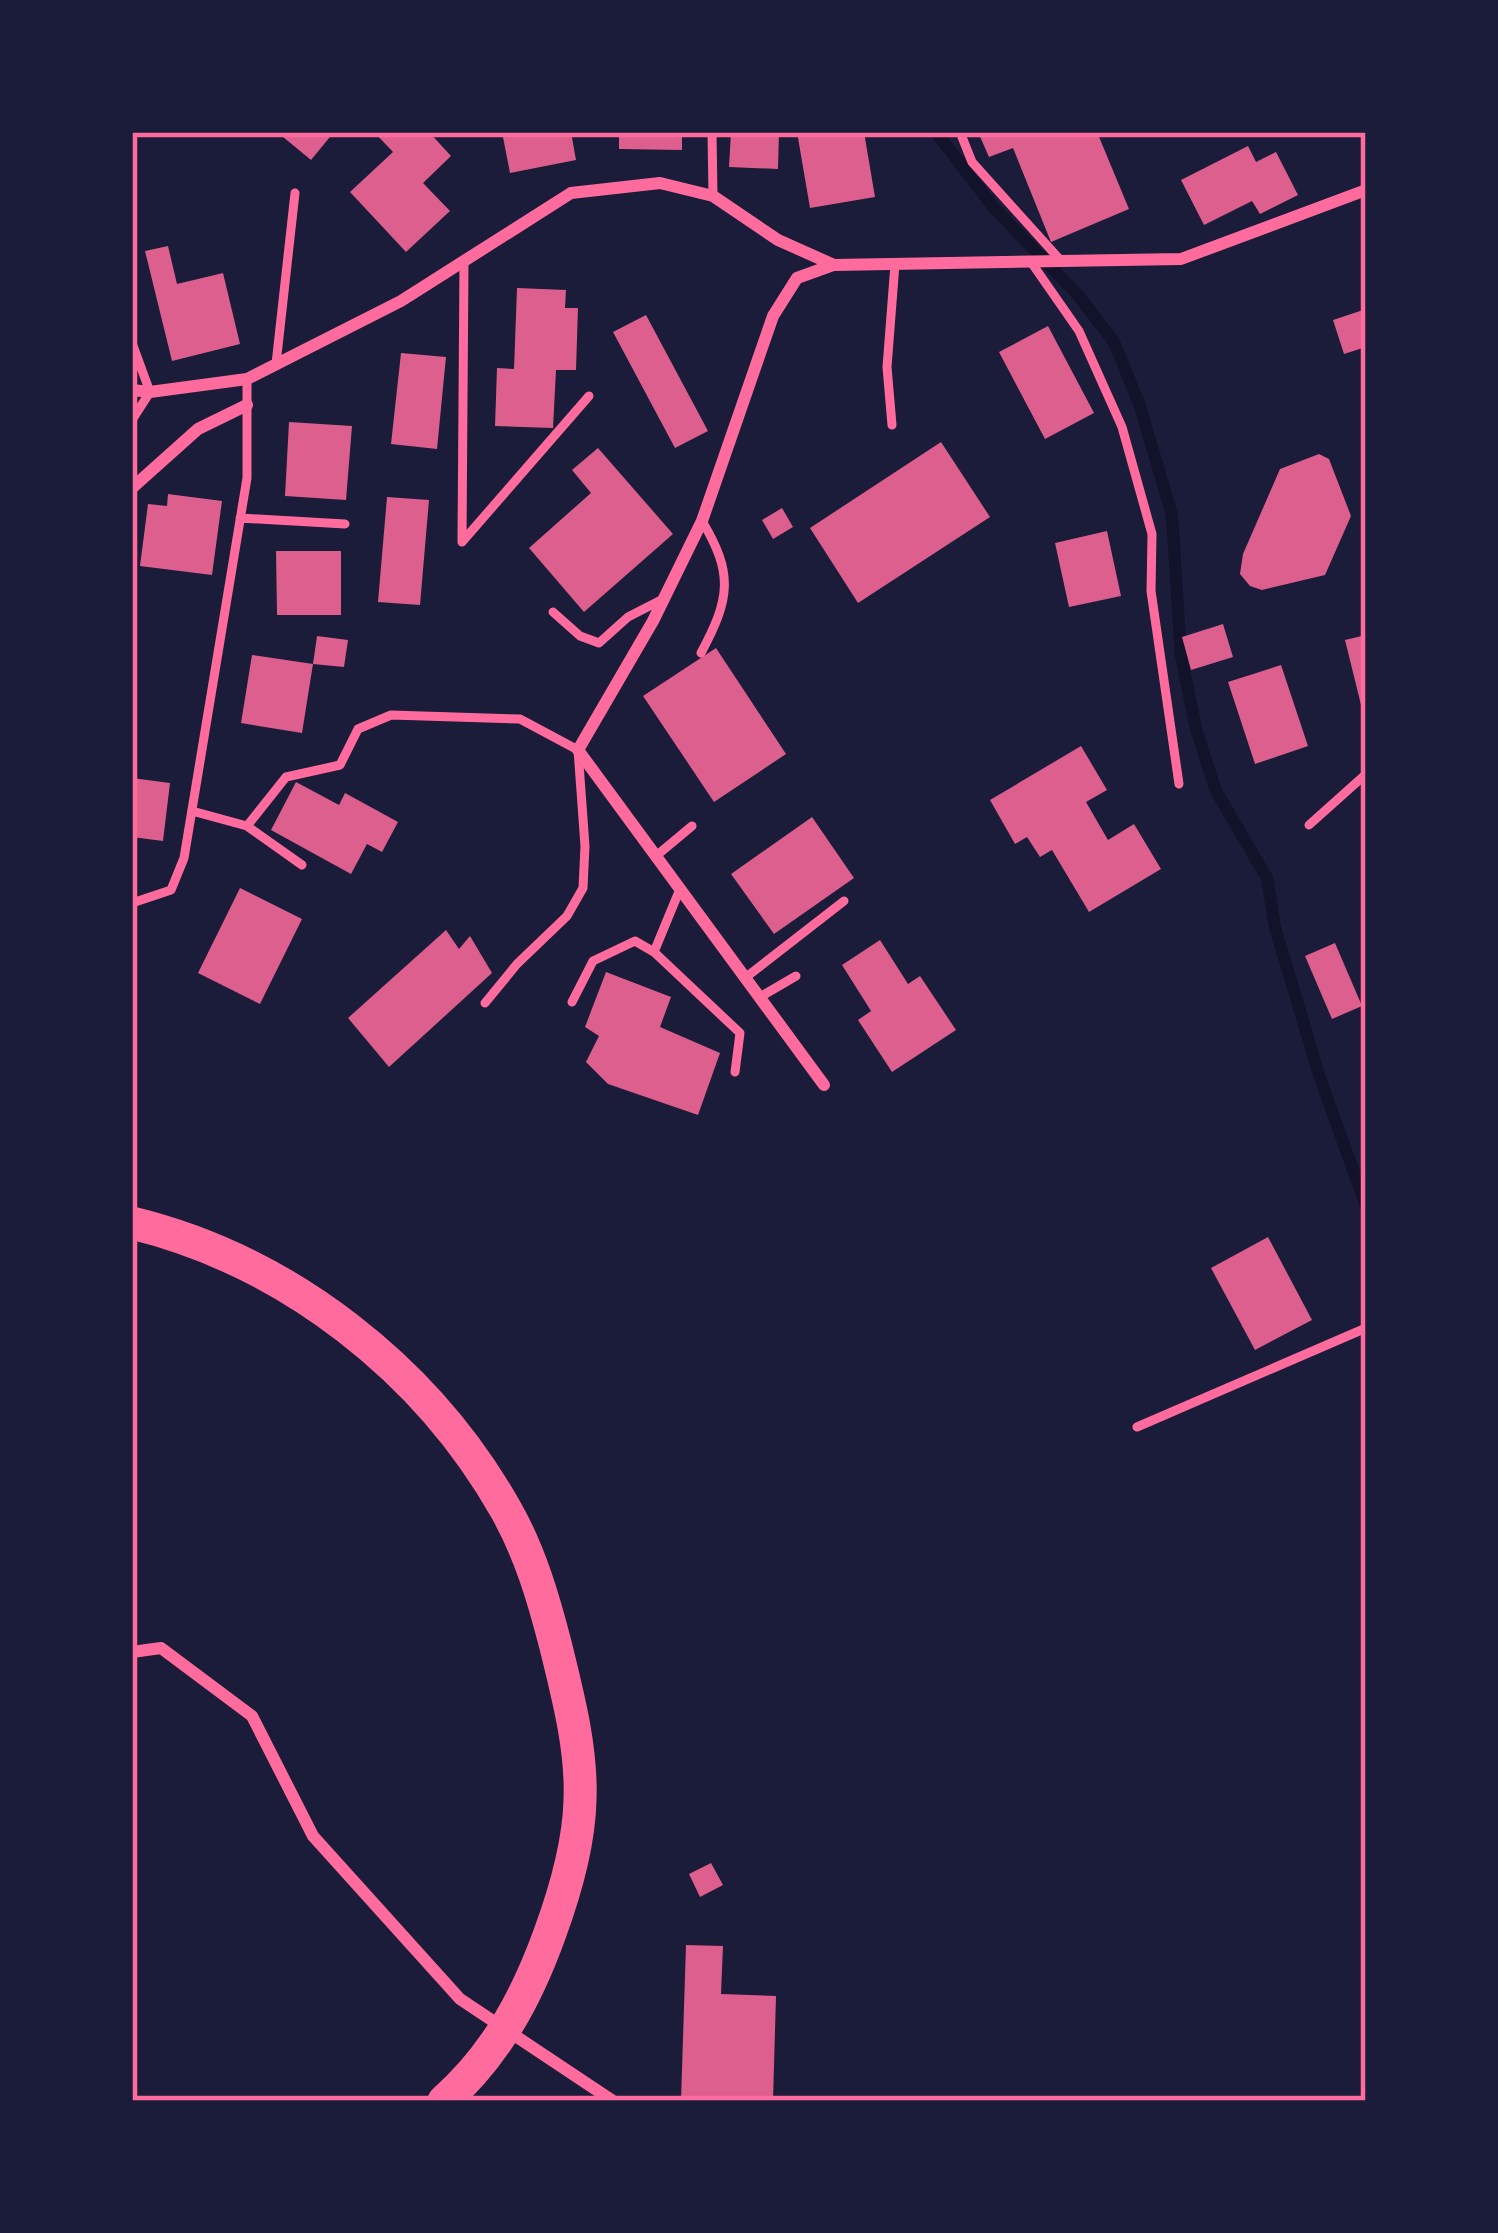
<svg xmlns="http://www.w3.org/2000/svg" width="1498" height="2233" font-family="'IBM Plex Sans',sans-serif">
  <style>
    .lines { fill: none; stroke-linecap: round; stroke-linejoin: round }
    .stream { stroke: #12122b; stroke-width: 12 }
    .building { fill: #dd5f8e }
    .service { stroke: #ff6b9d; stroke-width: 9 }
    .minor { stroke: #ff6b9d; stroke-width: 12 }
    .motorway { stroke: #ff6b9d; stroke-width: 33 }
    .neatline { fill: none; stroke: #ff6b9d; stroke-width: 4.5 }
  </style>
  <rect width="100%" height="100%" fill="#1b1b3a"/>
  <g class="lines">
    <!-- stream -->
    <path class="stream" d="M936,132L994,208L1078,295L1114,342L1140,406L1172,515L1181,656L1196,729L1216,791L1267,878L1275,927L1319,1075L1366,1206"/>
  </g>
  <!-- building -->
  <path class="building" d="M277,132H334L311,160Z
    M374,132H429L451,156L423,183L450,211L406,252L350,192L393,152Z
    M502,132H571L576,160L510,173Z
    M619,132H682V150L619,149Z
    M731,132H779L778,169L729,167Z
    M797,132H864L875,197L810,208Z
    M978,132H1097L1129,209L1051,242L1013,148L989,157Z
    M1248,146L1256,162L1276,152L1298,195L1260,214L1252,201L1204,225L1181,180Z
    M168,246L177,284L223,273L240,344L172,361L145,251Z
    M517,288L566,290L565,308H578L576,370H556L553,428L495,426L497,368L514,369Z
    M1366,309V347L1344,354L1333,320Z
    M646,315L708,431L675,448L613,332Z
    M1048,326L1094,413L1045,439L999,352Z
    M401,353L446,357L437,449L391,444Z
    M289,422L352,426L346,500L285,496Z
    M941,442L990,517L858,603L810,528Z
    M598,448L673,534L584,612L529,548L591,493L572,470Z
    M1319,454L1329,459L1351,516L1325,575L1262,590L1250,586L1240,574L1243,554L1280,469Z
    M168,494L222,501L212,575L140,566L148,504L167,506Z
    M387,497L429,500L420,605L378,602Z
    M782,508L793,527L773,539L762,520Z
    M1107,531L1121,596L1069,607L1055,543Z
    M276,551H341V615H277Z
    M1223,624L1233,657L1191,670L1182,637Z
    M1366,635V717H1364L1345,640Z
    M317,636L348,640L344,667L313,664Z
    M716,648L786,754L714,802L643,696Z
    M252,655L313,664L302,733L241,723Z
    M1281,665L1308,746L1255,764L1228,682Z
    M1081,746L1107,790L1086,802L1108,840L1134,824L1161,869L1089,912L1052,850L1040,857L1027,837L1015,844L990,800Z
    M132,778L170,783L163,841L132,837Z
    M296,782L339,805L345,793L398,822L382,852L367,844L351,874L271,830Z
    M812,817L854,878L774,934L731,874Z
    M240,888L302,919L260,1004L198,973Z
    M446,930L459,949L470,936L492,973L389,1067L348,1018Z
    M880,940L908,984L920,976L956,1030L892,1072L858,1020L871,1011L842,965Z
    M1335,943L1362,1006L1332,1019L1305,956Z
    M606,972L671,997L660,1027L720,1053L698,1115L608,1084L586,1062L599,1036L585,1027Z
    M1268,1237L1312,1320L1255,1350L1211,1268Z
    M711,1863L723,1885L700,1897L689,1874Z
    M686,1945L723,1946L721,1994L776,1996L773,2101H681Z"/>
  <g class="lines">
    <!-- service -->
    <path class="service" d="M712,132L713,196
      M964,132L962,137L972,162L1062,262
      M1031,262L1079,331L1122,427L1152,534L1151,591L1179,784
      M132,343L150,392L132,420
      M276,364L295,193
      M892,425L887,367L895,264
      M240,518L345,524
      M462,542L464,261
      M462,542L589,396
      M553,612L580,636L599,643L628,617L665,598
      M701,653C730,599 734,574 702,521
      M192,811L247,826L286,777L340,765L358,729L391,715L520,719L578,750L585,846L583,888L567,916L517,964L485,1003
      M1309,825L1366,774
      M247,826L302,865
      M656,856L692,826
      M132,903L171,890L184,858L247,478V379
      M654,952L740,1033L735,1072
      M745,978L844,901
      M760,997L796,976
      M572,1002L593,961L635,941L654,952L680,889
      M1137,1427L1366,1328"/>
    <!-- minor -->
    <path class="minor" d="M132,390L150,392L247,379L401,301L571,193L660,183L713,196L778,240L834,265L1181,259L1366,190
      M132,488L198,429L247,405
      M824,1085L578,750L653,621L702,521L773,316L797,278L833,265
      M132,1652L161,1648L252,1716L313,1836L460,1999L613,2101"/>
    <!-- motorway -->
    <path class="motorway" d="M132,1223C288,1261 427,1370 506,1510C530,1552 544,1600 556,1647C568,1696 582,1749 580,1800C579,1844 565,1892 550,1933C527,1997 496,2055 444,2101"/>
  </g>
  <!-- border -->
  <rect width="1498" height="2233" fill="none" stroke="#1b1b3a" stroke-width="270"/>
  <rect x="135" y="135" width="1228" height="1963" class="neatline"/>
</svg>
